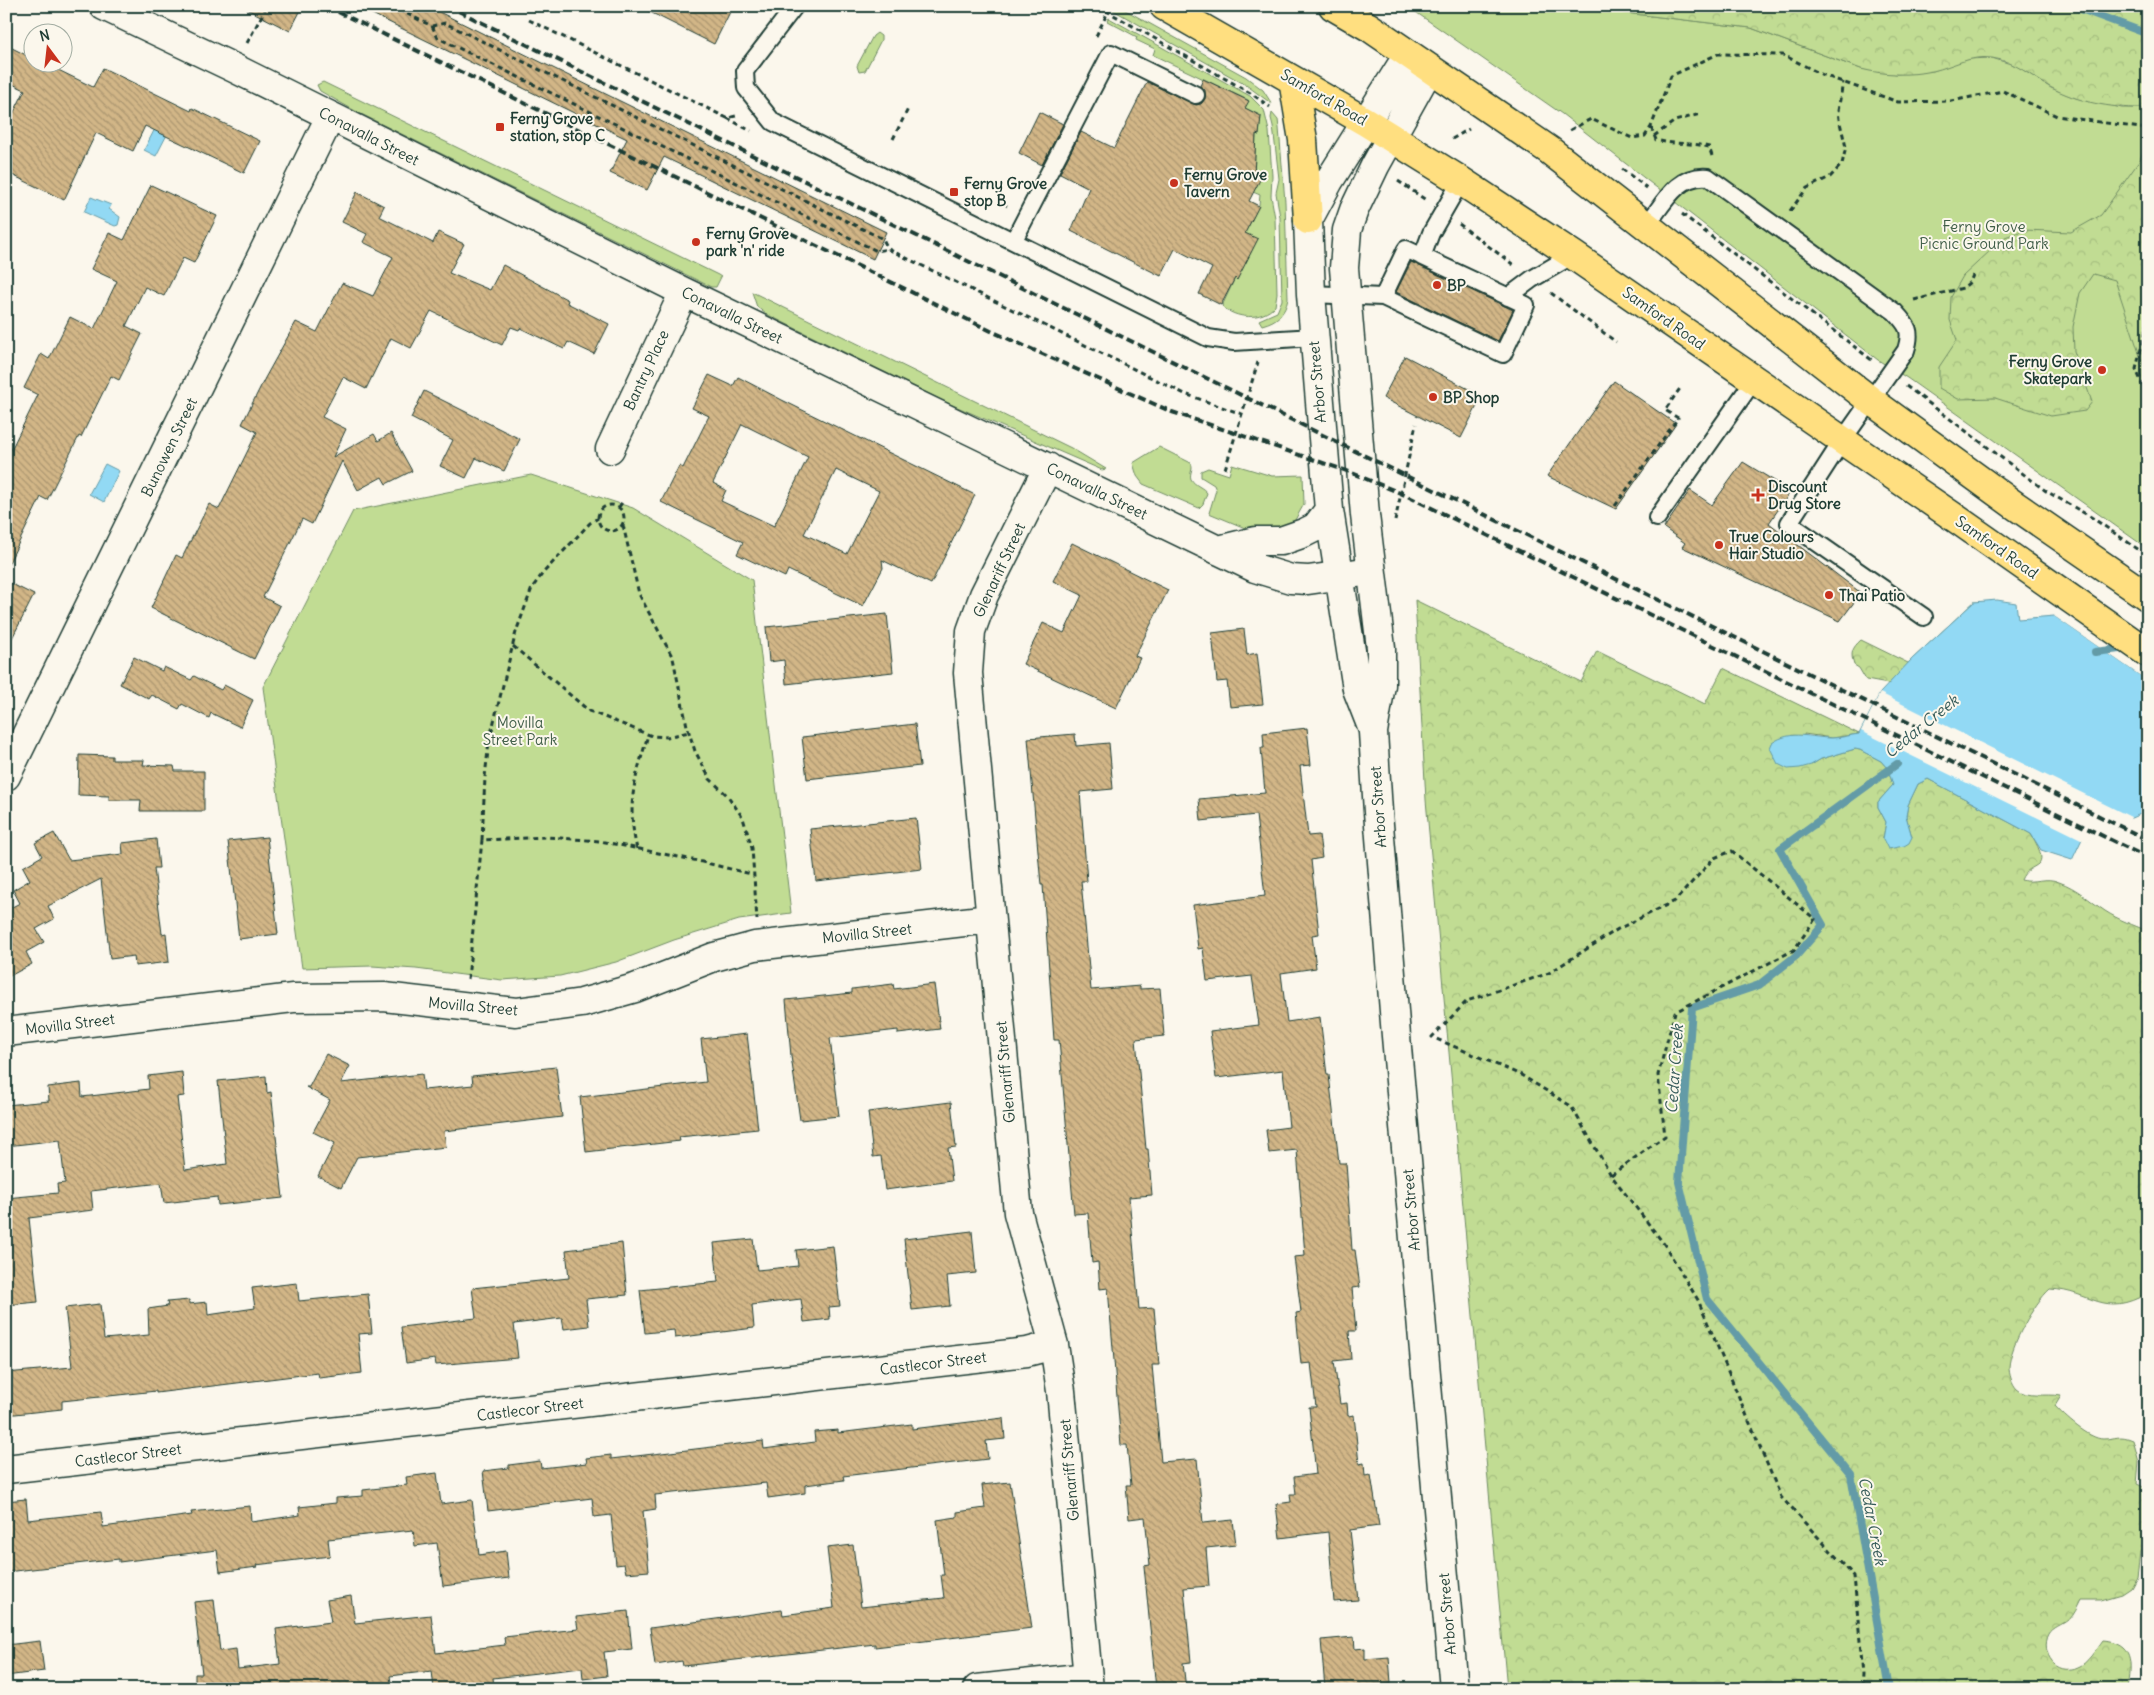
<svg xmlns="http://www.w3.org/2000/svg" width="2154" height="1695" font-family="Delius,sans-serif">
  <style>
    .green { fill: #c1dc93; stroke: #708c64 }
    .forest { fill: url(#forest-crowns); stroke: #708c64 }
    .water { fill: #92d9f4; stroke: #649ba7 }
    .pier { fill: #fbf7ec }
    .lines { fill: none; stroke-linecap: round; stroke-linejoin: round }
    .stream { stroke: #649ba7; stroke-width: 8 }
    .building { fill: url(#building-back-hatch); stroke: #1f3d34; fill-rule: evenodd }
    .service-casing { stroke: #1f3d34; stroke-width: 20 }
    .minor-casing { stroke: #1f3d34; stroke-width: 31 }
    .tertiary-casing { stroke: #1f3d34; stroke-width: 31 }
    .primary-casing { stroke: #1f3d34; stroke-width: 31 }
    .path { stroke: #1f3d34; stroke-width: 3; stroke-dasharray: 5 4; stroke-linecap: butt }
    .service { stroke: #fbf7ec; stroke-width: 16 }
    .minor { stroke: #fbf7ec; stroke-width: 28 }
    .tertiary { stroke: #fbf7ec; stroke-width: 28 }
    .primary { stroke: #ffdf80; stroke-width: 28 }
    .rail { stroke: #1f3d34; stroke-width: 4; stroke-dasharray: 8 4; stroke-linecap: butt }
    .poi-dot { fill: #c8321e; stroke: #fbf7ec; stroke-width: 2 }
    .labels { text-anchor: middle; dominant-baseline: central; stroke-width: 4; stroke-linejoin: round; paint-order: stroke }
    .street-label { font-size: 15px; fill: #1f3d34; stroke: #fbf7ec }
    .poi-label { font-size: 15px; font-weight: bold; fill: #1f3d34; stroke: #fbf7ec; text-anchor: start }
    .park-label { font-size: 15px; fill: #3f5d47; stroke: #fbf7ec }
    .water-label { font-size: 16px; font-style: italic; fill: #365c5a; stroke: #fbf7ec }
  </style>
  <defs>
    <pattern id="forest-crowns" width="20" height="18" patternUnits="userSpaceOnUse" patternTransform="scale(1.25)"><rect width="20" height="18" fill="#c1dc93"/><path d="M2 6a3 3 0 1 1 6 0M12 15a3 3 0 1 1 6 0" fill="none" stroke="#a5be7f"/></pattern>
    <pattern id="building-back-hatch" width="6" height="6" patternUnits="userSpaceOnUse" patternTransform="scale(1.25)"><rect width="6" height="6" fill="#d2b687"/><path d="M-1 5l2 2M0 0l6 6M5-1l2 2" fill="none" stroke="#aa956f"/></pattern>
  </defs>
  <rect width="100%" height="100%" fill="#fbf7ec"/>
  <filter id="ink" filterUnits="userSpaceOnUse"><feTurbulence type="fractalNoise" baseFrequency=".02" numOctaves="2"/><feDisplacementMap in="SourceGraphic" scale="10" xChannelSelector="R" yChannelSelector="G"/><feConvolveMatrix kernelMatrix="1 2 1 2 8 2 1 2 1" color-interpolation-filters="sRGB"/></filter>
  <g filter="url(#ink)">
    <!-- green -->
    <path class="green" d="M1106,6H1118L1246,77L1263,90L1272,104L1246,85Z
      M1407,6H1568L1751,28L1861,69L1897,74L1933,71L1966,59L1992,58L2017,66L2051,88L2076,98L2122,108H2148V549L1907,378L1878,360L1562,114Z
      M1109,18L1250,96L1264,110L1269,131L1272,176L1271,196L1275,218L1277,293L1275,306C1262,321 1235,319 1222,306L1235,278L1237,280L1245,233L1259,205L1260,195L1253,192L1260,178L1254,175L1256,134L1259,135L1261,116L1245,108L1248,100L1153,55L1155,49L1136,40L1137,37L1107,21Z
      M877,33L881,36V40L865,71L859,72L857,66L873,36Z
      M323,82L718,275L721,277L716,287H711L357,112L320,91L317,85Z
      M1272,113L1278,120L1279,128L1285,202L1288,299C1285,314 1277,321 1262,325L1259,320L1277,312L1282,300L1280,217L1276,193L1279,179L1273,126L1271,118Z
      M752,292L1071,448L1106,469L1102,470L948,403L766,314L757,307Z
      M1159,447L1191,463C1194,469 1189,473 1191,479C1195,486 1203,487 1207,493L1203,504L1199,508L1143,484L1137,476L1133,463Z
      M1232,464L1272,476L1303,475L1304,504L1295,520L1287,528L1250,530L1209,513L1216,490L1214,485L1201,477V471L1208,468L1229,475Z
      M531,475L633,508L752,580L791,913L739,920L674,940L616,962L560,976L502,980L416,969L372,966L302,968L263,687L353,511Z"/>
    <!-- forest -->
    <path class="forest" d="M1568,6H2148V371L2143,365L2115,280L2093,274L2080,293L2073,327L2074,351L2092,402L2085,411L2051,416L1995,398L1958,399L1939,388V367L1957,340L1950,320L1951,297L1963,276L2005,237L2025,230L2071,232L2101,215L2140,160L2147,139L2142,108C2109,108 2078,102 2050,87C2031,76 2014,61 1992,58C1970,55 1954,66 1933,71C1909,76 1885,75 1861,69L1751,28Z
      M1415,600L1581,682L1597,651L1705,704L1723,668L1859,734L1832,738L1804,734L1811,765L1821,759L1855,749L1860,750L1881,761L1888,769L1893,785L1878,802V807L1886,822L1883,839L1912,837L1906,816L1908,805L1918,784L1928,779L2031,834C2055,874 2029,859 2021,880C2033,884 2046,876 2059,882C2077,888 2090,901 2105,911C2119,920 2133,925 2148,931V1293C2103,1319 2092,1291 2050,1289C2034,1303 2010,1346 2009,1367C2009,1374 2012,1384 2017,1389C2027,1399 2047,1393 2061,1396L2055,1406C2064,1416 2089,1439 2103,1439C2116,1439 2119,1434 2133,1440L2139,1462L2137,1484L2148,1489V1539L2140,1553L2137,1577L2131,1588L2122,1594L2101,1600H2080C2077,1606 2073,1615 2068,1620C2062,1625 2053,1627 2049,1634C2039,1653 2058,1677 2078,1667C2087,1664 2096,1649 2102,1641C2134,1643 2132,1664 2128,1689H1507L1426,800Z
      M1974,602H1984L1888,684L1866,680L1859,668L1854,665C1850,653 1852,648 1861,640L1908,663Z"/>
    <!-- water -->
    <path class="water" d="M160,119L172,125L156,156L144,150Z
      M91,197L111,205L109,209L120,217L118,225L115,226L84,212Z
      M105,464L119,471L104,502L89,494Z
      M1997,600L2016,603L2018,619L2054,616L2148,681V698L2146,699L2148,714V816L2143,813L2082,839L2072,860L2041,850L2031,834L1928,779L1918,784L1908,805L1906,816L1912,837L1909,843L1904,846L1888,849L1883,839L1886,822L1878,807V802L1893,785L1888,769L1881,761L1860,750L1855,749L1821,759L1811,765L1800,768L1788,769L1778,764L1770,748L1772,743C1792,729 1810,738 1832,738C1841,738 1850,735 1859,734L1880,693L1912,659L1974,602Z"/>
    <!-- pier -->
    <path class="pier" d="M2054,616H2058L2116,656L2148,678V681Z
      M1880,693L2131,817L2130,820L2085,841L1861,731Z"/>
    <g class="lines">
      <!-- stream -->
      <path class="stream" d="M2073,6L2148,34
        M2095,652L2128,648
        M1889,1689L1851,1475L1707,1299L1679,1182L1692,1008L1759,985L1797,955L1823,925L1780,849L1897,764"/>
    </g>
    <!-- building -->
    <path class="building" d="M241,6H303L290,31Z
      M356,6H427L886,232L873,259L664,157L647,190L610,173L627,139Z
      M638,6H733L714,44Z
      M6,45L32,58V62H42L93,87L103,68L191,111L192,108L260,141L244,173L145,126L133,151L96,133L64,200L6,172V128L25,90L6,81Z
      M1203,79L1249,101L1245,108L1261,116L1259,135L1256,134L1254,176L1261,178L1249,201L1259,206L1245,233L1258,239L1237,280L1235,278L1221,305L1199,294L1212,268L1175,249L1161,276L1071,231L1089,188L1060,173L1081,132L1114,148L1147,82L1196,105L1201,104L1205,99V90L1200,86Z
      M1039,112L1063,124L1042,165L1019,153Z
      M151,185L217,216L194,263L183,258L164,296L145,287L126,326L142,334L119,380L111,376L81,437L79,436L47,500L41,497L6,569V460L38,395L24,388L41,354L49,359L70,317L94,329L117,281L91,269L109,233L124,240Z
      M357,192L384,206L379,216L433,243L438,232L464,244L449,273L490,290L503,265L568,300L567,303L609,324L594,354L568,342L564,349L520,328L519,330L511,327L502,345L431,311L411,348L391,338L366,389L343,377L322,417L346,429L333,457L374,434L378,441L391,433L412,471L386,484L382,477L358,490L342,461L312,524L302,519L263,597L280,606L254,659L151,608L176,555L182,558L209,504L219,509L257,432L242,424L265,378L296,322L317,332L342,283L373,296L393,257L363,242L367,234L342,222Z
      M1411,262L1513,310L1498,341L1396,292Z
      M1405,356L1482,396L1461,438L1383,398Z
      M709,375L733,386L738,377L782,400L975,495L931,584L882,560L883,568L863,606L788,570L785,577L737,554L743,542L661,502L679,466L683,468L709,416L692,408ZM742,424L808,457L774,526L721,501L726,490L713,483ZM836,470L879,491L847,554L804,534Z
      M1614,381L1676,424L1616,509L1547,476Z
      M424,391L520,439L504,471L476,458L466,478L440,466L453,440L411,418Z
      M1743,462L1791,491L1769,523L1861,593L1840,621L1682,547L1685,543L1664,528L1690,490L1712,505Z
      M1072,543L1168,590L1135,656L1140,658L1116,708L1023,664L1043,623L1064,633L1082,595L1053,581Z
      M6,581L34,595L6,650Z
      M887,614L893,672L786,684L784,660L769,662L766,627Z
      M1244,629L1247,655L1257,653L1263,704L1230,707L1227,681L1217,682L1212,633Z
      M134,657L162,671L164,667L191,680L194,676L221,690L224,685L253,700L240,727L211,713L209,718L182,704L179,709L152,695L149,699L120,684Z
      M915,724L920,766L807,779L802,737Z
      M1307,728L1311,765L1300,766L1308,836L1319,835L1322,858L1311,860L1319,934L1312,935L1316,968L1281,973L1287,1022L1320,1017L1327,1075H1329L1339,1163H1346L1352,1250H1355L1360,1287L1352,1288L1356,1331H1349L1351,1359L1334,1361L1340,1404L1347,1403L1348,1416L1354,1415L1359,1464L1364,1463L1365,1476L1371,1475L1379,1526L1350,1530L1358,1600L1334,1602L1328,1532L1280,1538L1276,1504L1291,1502L1290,1494H1296L1294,1477L1316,1474L1309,1407H1316L1311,1363L1301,1364L1296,1313L1301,1312L1294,1257L1305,1256L1297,1150L1269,1153L1266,1130L1289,1127L1283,1070L1216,1078L1210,1031L1259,1025L1252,976L1207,981L1203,948L1198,949L1193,905L1265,896L1256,815L1201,821L1199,799L1265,793L1261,748H1264L1263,733Z
      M1075,734L1076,746L1109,743L1113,789L1080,792L1087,881H1081L1091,990L1140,986V989L1160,988L1164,1036L1136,1039L1146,1149H1148L1152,1195L1129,1197L1139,1309L1154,1308L1159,1365H1152L1161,1462L1197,1459L1203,1523L1233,1520L1236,1545L1206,1548L1209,1586L1184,1588L1191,1662L1183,1663L1186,1689H1156L1144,1566L1150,1565L1145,1517L1129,1519L1126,1485H1131L1127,1445H1121L1108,1288L1100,1289L1098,1262L1092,1263L1088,1213L1074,1214L1059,1040H1054L1043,885H1041L1028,738Z
      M79,755L112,756V760H144L143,765L174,766L175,771H204V811H140L141,800H109V796L78,795Z
      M916,818L922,869L816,881L810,829Z
      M54,833L69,860L123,854L122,843L156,839L159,868H154L162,934L166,933L169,962L135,966L134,956L110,959L101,879L48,906L54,919L36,929L44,942L26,952L32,964L6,978V910L20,903L13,890L30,880L23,867L42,856L35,843Z
      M267,837L278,934L239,939L228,841Z
      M893,984L894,989L934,984L940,1029L898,1034V1030L830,1038L839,1116L800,1120L791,1056L786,1000L852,993V989Z
      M747,1034L758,1129L679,1137L680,1141L586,1152L580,1097L706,1082L701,1039Z
      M326,1054L350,1066L341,1083L422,1074L424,1090L473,1085L472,1076L556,1067L562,1117L444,1131L446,1147L357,1157L341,1188L318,1176L335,1143L313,1132L330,1100L306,1087H309Z
      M182,1072L184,1096L177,1097L185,1170L227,1164L218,1081L266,1076L267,1093L271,1092L283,1198L218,1205L217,1197L164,1203L161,1183L91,1191L93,1210L29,1218L38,1302L6,1305V1198L58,1193L57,1184L65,1183L60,1140L6,1146V1105L49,1101L48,1087L81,1083L82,1097L149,1089L148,1076Z
      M951,1102L956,1147L948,1148L952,1181L885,1190L881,1156L873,1157L868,1112Z
      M972,1231L976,1273L947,1276L950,1306L912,1310L904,1239Z
      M753,1239L757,1270L798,1266L796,1250L833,1246L840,1306L829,1307L830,1319L804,1322L801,1299L752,1305L754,1328L675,1338L674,1330L645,1333L640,1290L718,1282L714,1243Z
      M622,1243L627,1295L586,1299L589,1326L564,1329L562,1318L514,1324L518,1358L436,1365L435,1359L406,1363L401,1327L476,1318L472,1288L569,1278L566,1250Z
      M297,1283L299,1301L368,1294L372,1333L358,1334L362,1373L319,1378L318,1373L156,1393V1391L62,1401V1409L6,1415V1373L72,1367L65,1308L100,1304L104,1339L149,1335L148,1309L168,1306L167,1302L189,1300V1304L207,1302L208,1315L255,1308L252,1288Z
      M1003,1418L1005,1439L986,1441L988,1459L843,1476L844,1480L805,1485V1493L768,1498L766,1483L655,1495L656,1509L643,1511L649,1571L626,1573L624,1564L616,1565L611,1515L594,1517L592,1498L488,1511L483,1471L509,1468V1465L540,1461L541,1468L587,1463L586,1458L611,1455V1459L763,1441L764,1449L815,1442L814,1432L838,1430V1433L912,1424V1429Z
      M437,1473L441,1504L472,1500L479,1555L506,1551L509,1578L443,1586L437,1543L415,1546L413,1530L328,1539L330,1556L256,1565L257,1567L220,1572L217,1550L119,1562V1559L6,1572V1501L26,1499L28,1520L101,1512L103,1527L192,1515L191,1512L250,1506L251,1522L300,1515L299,1507L336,1503V1498L363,1496V1490L407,1485L406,1477Z
      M1010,1482L1032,1628L875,1647V1644L683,1666L682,1661L655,1665L650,1628L782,1610L783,1615L834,1608L827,1548L853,1545L861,1607L944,1598L941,1575H944L937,1520L957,1517V1512L985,1508L982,1485Z
      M351,1596L355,1623L431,1615L436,1653L505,1645L504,1637L578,1629L576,1617L628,1611L632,1649L604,1652L607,1676L583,1679L582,1668L493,1678L494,1687L480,1689H434L432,1671L390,1676L392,1689H195V1674H202L194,1602L214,1600L220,1651L236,1649L238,1669L280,1664L276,1629L331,1622L327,1600Z
      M1354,1637L1355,1649L1365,1648V1659L1389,1657L1391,1683L1325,1689L1321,1640Z
      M40,1641L44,1671L6,1676V1645Z"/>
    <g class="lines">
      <defs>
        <path id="service" d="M795,6L745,71L746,88L773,122L1208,338L1234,342L1314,337
          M1647,225C1664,203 1677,174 1708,177L1895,312C1908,326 1912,331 1906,350L1842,441L1789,523L1924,617
          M1014,240L1111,53L1196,95
          M1422,257L1431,233L1461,181
          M1311,294L1383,297L1503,354L1526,305L1406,249L1383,297
          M1508,297L1532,279L1573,255
          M1657,518L1754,380"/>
        <path id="minor" d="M104,6L234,68L684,292L1255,568L1291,579L1308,580L1371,571
          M610,449L684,292
          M1048,467L984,595L971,631L968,673L1018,1213L1054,1345L1061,1391L1089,1689
          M6,776L330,117
          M6,1032L293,998L384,997L516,1012L582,1003L635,988L714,957L755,946L990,919
          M6,1469L1027,1352L1054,1345
          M977,1689L1088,1677"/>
        <path id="tertiary" d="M1429,69L1375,166L1354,210L1347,230L1344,268L1365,515L1381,648V685L1373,732L1378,812L1396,1036L1454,1689
          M1218,550L1255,541H1281L1304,533L1316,527L1329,510
          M1373,730L1357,689L1329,510L1311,294L1308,220L1329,181L1408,55"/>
        <path id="primary" d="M1164,6L1366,122L1461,181L1573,255L1961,522L2148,653
          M1333,6L1369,27L1549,150L1870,400L2013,504L2148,597
          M1293,80L1303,140L1308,220"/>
      </defs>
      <!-- service casing -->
      <use href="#service" class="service-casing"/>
      <!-- minor casing -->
      <use href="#minor" class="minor-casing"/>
      <!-- tertiary casing -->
      <use href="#tertiary" class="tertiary-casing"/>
      <!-- primary casing -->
      <use href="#primary" class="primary-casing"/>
      <!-- path -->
      <path class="path" d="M391,6L432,26L445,23L883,239L888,249
        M1098,6L1252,94L1270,107
        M529,20L727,118L736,116
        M432,26L438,38L877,251L888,249L1185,394L1242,414
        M1096,36L1108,12
        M247,43L267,6
        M727,118L751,131
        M1651,127L1656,140C1674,145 1690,142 1709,147L1712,156
        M1570,130L1591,119L1632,138L1645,136L1651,127L1671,76L1718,54L1783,55L1823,75L1898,102L1951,101L2003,91L2057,116L2148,129
        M1654,136L1675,121L1700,114
        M893,139L909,107
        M1452,139L1469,129
        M1622,169L1647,188
        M1398,181L1426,200
        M998,202L1007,206
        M1790,211L1807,188L1830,177L1842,164L1846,147L1839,119L1838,111L1843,82
        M1682,214L1873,361
        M1459,224L1515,266
        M1551,293L1616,342
        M1914,300L1963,288L1970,282L1973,275
        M2148,322L2136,369L2148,398
        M1906,386L2046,491L2091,517L2148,556
        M1225,469L1258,362
        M598 518a13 13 0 1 1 26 0a13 13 0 1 1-26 0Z
        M1615,506L1678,418L1665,410L1681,387
        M619,507L623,501
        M1395,521L1416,424
        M623,525L639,594L673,658L687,726L695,751L710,779L728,796L743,818L752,848L757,920
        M513,646L589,711L652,736L667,737L689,732
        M482,840L485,777L489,742L516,632L532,588L543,573L590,523L598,518
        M637,849C626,803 635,779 648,735
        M468,979L482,840L547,837L600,841L698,861L755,875
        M1611,1175L1665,1136L1658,1075L1675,1012L1794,950L1815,919L1732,851L1714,858L1675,901L1618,929L1549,973L1467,1001L1432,1037L1521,1075L1571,1106L1611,1175L1664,1244L1698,1300L1781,1497L1854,1576L1863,1674L1862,1689"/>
      <!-- service -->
      <use href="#service" class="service"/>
      <!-- minor -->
      <use href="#minor" class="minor"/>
      <!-- tertiary -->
      <use href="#tertiary" class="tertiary"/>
      <!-- primary -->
      <use href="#primary" class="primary"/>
      <!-- rail -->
      <path class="rail" d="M448,6L2148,840
        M338,12L991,331L1172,412L1347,471L1405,495L2148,858"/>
    </g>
  </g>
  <!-- markers -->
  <g class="poi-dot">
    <rect x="495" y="122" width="10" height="10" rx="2.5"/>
    <circle cx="1174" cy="183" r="5"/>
    <rect x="949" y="187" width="10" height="10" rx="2.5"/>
    <circle cx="696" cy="242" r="5"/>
    <circle cx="1437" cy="285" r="5"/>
    <circle cx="2102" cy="370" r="5"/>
    <circle cx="1433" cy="397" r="5"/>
    <path d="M1755.5 487.5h5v5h5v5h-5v5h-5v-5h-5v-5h5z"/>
    <circle cx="1719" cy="545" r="5"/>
    <circle cx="1829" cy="595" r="5"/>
  </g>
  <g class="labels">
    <!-- street labels -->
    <g class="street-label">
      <text transform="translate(1324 97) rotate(30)">Samford Road</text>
      <text transform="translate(369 136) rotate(27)">Conavalla Street</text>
      <text transform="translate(732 315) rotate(26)">Conavalla Street</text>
      <text transform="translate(1664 318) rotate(35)">Samford Road</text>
      <text transform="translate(646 370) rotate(-65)">Bantry Place</text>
      <text transform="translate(1317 382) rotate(-95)">Arbor Street</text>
      <text transform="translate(169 447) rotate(-64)">Bunowen Street</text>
      <text transform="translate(1097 491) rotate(26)">Conavalla Street</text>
      <text transform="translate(1997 547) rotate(35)">Samford Road</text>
      <text transform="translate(999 570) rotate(-65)">Glenariff Street</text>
      <text transform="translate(1378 807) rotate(-94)">Arbor Street</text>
      <text transform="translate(867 933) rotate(-6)">Movilla Street</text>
      <text transform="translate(473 1006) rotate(5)">Movilla Street</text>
      <text transform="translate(70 1024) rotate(-7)">Movilla Street</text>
      <text transform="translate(1005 1072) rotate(-95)">Glenariff Street</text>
      <text transform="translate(1411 1210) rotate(-95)">Arbor Street</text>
      <text transform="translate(933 1363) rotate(-7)">Castlecor Street</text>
      <text transform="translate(530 1409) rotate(-7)">Castlecor Street</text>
      <text transform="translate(128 1455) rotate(-7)">Castlecor Street</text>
      <text transform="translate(1069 1470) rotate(-95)">Glenariff Street</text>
      <text transform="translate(1447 1614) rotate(-95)">Arbor Street</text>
    </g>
    <!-- poi labels -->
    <g class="poi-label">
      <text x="510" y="118">Ferny Grove<tspan x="510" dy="17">station, stop C</tspan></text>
      <text x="1184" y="174">Ferny Grove<tspan x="1184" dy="17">Tavern</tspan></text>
      <text x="964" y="183">Ferny Grove<tspan x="964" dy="17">stop B</tspan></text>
      <text x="706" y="233">Ferny Grove<tspan x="706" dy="17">park 'n' ride</tspan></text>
      <text x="1447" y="285">BP</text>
      <text x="2092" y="361" text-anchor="end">Ferny Grove<tspan x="2092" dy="17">Skatepark</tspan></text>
      <text x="1443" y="397">BP Shop</text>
      <text x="1768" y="486">Discount<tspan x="1768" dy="17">Drug Store</tspan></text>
      <text x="1729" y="536">True Colours<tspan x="1729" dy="17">Hair Studio</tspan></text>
      <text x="1839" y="595">Thai Patio</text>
    </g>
    <!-- park labels -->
    <g class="park-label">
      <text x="1984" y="226">Ferny Grove<tspan x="1984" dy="17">Picnic Ground Park</tspan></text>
      <text x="520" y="722">Movilla<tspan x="520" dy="17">Street Park</tspan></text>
    </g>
    <!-- water labels -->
    <g class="water-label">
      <text transform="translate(1921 726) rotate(-39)">Cedar Creek</text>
      <text transform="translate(1674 1069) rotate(-86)">Cedar Creek</text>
      <text transform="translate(1873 1521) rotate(79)">Cedar Creek</text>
    </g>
  </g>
  <!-- margin -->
  <rect width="2154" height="1695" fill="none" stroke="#fbf7ec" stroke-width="25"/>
  <rect x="12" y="12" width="2129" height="1670" fill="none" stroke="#1f3d34" stroke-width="2" filter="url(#ink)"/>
  <!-- north arrow -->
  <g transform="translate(48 48) rotate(345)"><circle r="24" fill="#fbf7ec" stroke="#a3ada2"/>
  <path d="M0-4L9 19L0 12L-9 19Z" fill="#c8321e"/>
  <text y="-8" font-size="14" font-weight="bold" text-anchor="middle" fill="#1f3d34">N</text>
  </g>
</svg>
